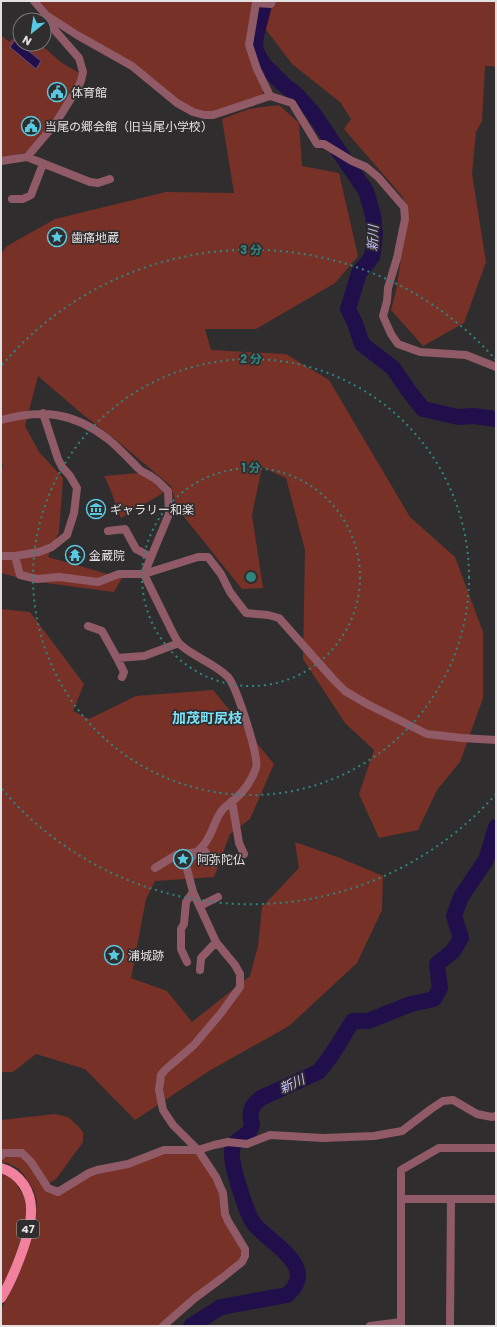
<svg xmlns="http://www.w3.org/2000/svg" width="497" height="1327" font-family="Poppins,'Noto Sans JP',sans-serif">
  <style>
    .green { fill: #783127 }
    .water { fill: #210f4b; stroke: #5b4e78 }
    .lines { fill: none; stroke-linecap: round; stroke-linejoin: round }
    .river { stroke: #210f4b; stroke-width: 16 }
    .minor { stroke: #905a66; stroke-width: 8 }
    .primary { stroke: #f1819d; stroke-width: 10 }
    .ring { fill: none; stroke: #2f867f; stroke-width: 2; stroke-dasharray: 2 4 }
    .labels { text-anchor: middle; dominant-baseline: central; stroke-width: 3.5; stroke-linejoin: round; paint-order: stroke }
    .shield { fill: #302d2f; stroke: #adaaac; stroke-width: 1 }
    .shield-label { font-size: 11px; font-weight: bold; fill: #e3e0e2 }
    .poi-label { font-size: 12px; fill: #e3e0e2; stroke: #302d2f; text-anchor: start }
    .water-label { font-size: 13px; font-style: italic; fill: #c6c0f9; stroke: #302d2f }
    .quarter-label { font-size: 14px; font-weight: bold; fill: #7be1f8; stroke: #302d2f }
    .centre { fill: #2f867f; stroke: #302d2f; stroke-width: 2 }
    .ring-label { font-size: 12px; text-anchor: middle; font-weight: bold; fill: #2f867f; stroke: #302d2f; stroke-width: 3.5; stroke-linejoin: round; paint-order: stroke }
  </style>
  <rect width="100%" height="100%" fill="#302d2f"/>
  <!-- green -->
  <path class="green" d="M39,1H257L247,47L265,86L262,95L212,112C199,112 190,107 178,100L79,32L48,13Z
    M273,1H496V68L493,66H485L482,121L476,132L472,174L486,262L464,323L423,346L391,310L396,291L408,213L402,196L344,129L351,119L340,102L292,64L264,27L257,10L262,3Z
    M20,33V44H40L62,63L81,74L52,124L30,151L19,154L1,158V35L9,42Z
    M279,105L299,123L302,166L339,173L358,256L335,283L256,329H205L211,350L286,354L329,380L410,517L455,557L483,632V698L460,762L437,790L418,830L379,838L359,794L374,750L345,723L303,659L305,550L286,478L262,467L252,515L263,588L242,589L177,508L171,486L116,440L81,413L38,376L25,426L39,452L63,478L59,532L48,557L122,578L114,592L31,581L1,573V472L3,465L1,464V254L7,246L55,219L166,192L234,193L222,119L249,109Z
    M139,473L154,483L163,493L121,518C115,504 112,490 104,476Z
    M1,609L30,612L84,684L73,711L89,719L136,696L213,690L274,764L250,819L230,834L214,877L155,881L146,899L131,978L167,991L192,1022L250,976L258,946L262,907L299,868L295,842L340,858L383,876L382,910L357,963L289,1026L209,1071L135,1120L85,1069L36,1054L13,1072H1Z
    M55,1114L68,1117L78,1126L83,1132V1142L56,1179L49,1183L52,1194L79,1180L165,1152H196L214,1179L243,1248L240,1259L170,1315L159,1326H1V1309L17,1278L34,1226L37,1202L34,1191L24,1175L19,1169L8,1163L1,1162V1120Z
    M1,1173L13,1178L24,1197L26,1206V1220L16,1254L8,1276L1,1288Z"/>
  <!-- water -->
  <path class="water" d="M15,40L41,61L36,69L10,47Z"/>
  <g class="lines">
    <!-- river -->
    <path class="river" d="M265,1L256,36L255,49L263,64L283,84L297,95L313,113L366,191L373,215L375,234L372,257L359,273L348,309L355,323L362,344L393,368L408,390L423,409L458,417L474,416L496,419
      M191,1326L221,1307L287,1295C319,1267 272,1245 255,1225C247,1216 230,1163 232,1150C233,1141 243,1138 248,1133C250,1131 251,1127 252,1125C249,1111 250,1107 261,1098L318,1072C332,1058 341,1038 353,1021H368L411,1004L434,999L440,988L437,964L453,951L461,938L454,916L461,897L486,860L496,827"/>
    <!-- minor -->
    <path class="minor" d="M34,1L46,15L77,35L132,66L177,103L193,112L204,115H213L270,96L292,103L317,144H324L352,161L366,167L378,177L404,207L405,219L397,258L388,288L387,301L383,316L391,334L398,344L420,352L466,355L496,367
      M270,96L257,69L249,45L256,3L271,4L272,1
      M27,157L55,124L77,89L81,81L83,72L79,58L52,27L47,17
      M1,161L27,157L90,182L98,183L110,179
      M12,199H23L31,195L43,164
      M1,420C43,409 73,412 108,439C119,448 129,459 139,469C143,473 148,474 152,477C158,480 163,487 168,491L169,514L144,574
      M108,531L125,529L136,549L151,557
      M1,556H15L39,552L52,547L67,535L74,513L77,488L70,476L62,467L58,459L43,413
      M15,556L20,575L37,579L59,577L98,582L119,574H144L198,557H208L221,574L230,592L246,613L268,615L279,618L333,679L345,691L367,704L427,734L462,738L496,740
      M144,574C152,591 160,607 168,623C171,629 174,636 178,642C187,654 215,663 228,677C236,686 260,758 256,768C252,780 243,792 234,800C231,803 227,805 224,808C215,817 214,830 207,840C202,850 191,855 186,865L193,892L216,942L235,965L240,974V987L221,1013L194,1045L165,1070L161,1075L159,1090L163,1110L173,1125L198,1150L216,1177L223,1193L225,1214L228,1221L245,1249V1256L242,1262L222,1278L195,1298L163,1326
      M88,626L102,631L117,658L144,656L179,643
      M117,658L124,672L122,677
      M232,801L239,843L244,854
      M202,847L213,863
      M155,868L176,855L197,852
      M200,906L218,897
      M187,962L181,949V929L184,924L186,902L193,892
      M200,970L201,958L216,942
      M1,1156L3,1153H22L31,1162L48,1188L58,1192L89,1173L97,1170L128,1164L164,1150H198L214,1145L228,1142L247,1144L270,1135L323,1138L374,1136L402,1131L431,1109L443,1101L453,1100L477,1114L492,1117L496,1116
      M401,1199H496
      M370,1326L401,1322
      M401,1326V1170L439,1148H496
      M450,1326L451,1199"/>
    <!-- primary -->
    <path class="primary" d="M1,1168C20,1173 32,1192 31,1212C31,1234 13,1279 1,1298"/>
  </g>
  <!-- distance rings -->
  <g class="ring">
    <circle cx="251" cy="577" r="109"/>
    <circle cx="251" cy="577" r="218"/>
    <path d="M496 794A327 327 0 0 1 2 789M2 365A327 327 0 0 1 496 360"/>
  </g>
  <!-- icons -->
  <defs>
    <symbol id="civic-ring" viewBox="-11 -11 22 22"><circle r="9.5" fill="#302d2f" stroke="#57c9e1" stroke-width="1.5"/><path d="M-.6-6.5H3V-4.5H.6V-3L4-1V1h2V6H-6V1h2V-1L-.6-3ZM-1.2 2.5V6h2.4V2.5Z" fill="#57c9e1"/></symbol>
    <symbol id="sight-ring" viewBox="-11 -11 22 22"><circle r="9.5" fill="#302d2f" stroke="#57c9e1" stroke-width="1.5"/><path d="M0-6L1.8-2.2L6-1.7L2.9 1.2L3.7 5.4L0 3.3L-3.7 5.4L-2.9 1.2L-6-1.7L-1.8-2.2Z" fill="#57c9e1"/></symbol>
    <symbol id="museum-ring" viewBox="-11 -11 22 22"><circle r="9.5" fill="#302d2f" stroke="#57c9e1" stroke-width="1.5"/><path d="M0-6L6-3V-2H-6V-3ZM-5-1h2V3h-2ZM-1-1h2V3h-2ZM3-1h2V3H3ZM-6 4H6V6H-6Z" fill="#57c9e1"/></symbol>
    <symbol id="temple-ring" viewBox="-11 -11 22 22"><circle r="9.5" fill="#302d2f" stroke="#57c9e1" stroke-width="1.5"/><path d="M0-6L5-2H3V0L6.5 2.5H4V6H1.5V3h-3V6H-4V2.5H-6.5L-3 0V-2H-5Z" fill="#57c9e1"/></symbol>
  </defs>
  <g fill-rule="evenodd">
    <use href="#civic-ring" x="46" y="81" width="22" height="22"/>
    <use href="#civic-ring" x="20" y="115" width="22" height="22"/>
    <use href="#sight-ring" x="46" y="226" width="22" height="22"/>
    <use href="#museum-ring" x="85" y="498" width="22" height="22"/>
    <use href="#temple-ring" x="64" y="544" width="22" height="22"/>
    <use href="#sight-ring" x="172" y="848" width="22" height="22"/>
    <use href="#sight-ring" x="103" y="944" width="22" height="22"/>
  </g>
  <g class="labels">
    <!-- shield labels -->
    <rect class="shield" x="17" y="1220" width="22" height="18" rx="3"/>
    <g class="shield-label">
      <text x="28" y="1229">47</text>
    </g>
    <!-- poi labels -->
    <g class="poi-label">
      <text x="71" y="92">体育館</text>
      <text x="45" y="126">当尾の郷会館（旧当尾小学校）</text>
      <text x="71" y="237">歯痛地蔵</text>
      <text x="110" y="509">ギャラリー和楽</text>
      <text x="89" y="555">金蔵院</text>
      <text x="197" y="859">阿弥陀仏</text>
      <text x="128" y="955">浦城跡</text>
    </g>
    <!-- water labels -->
    <g class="water-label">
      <text transform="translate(373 238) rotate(-88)">新川</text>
      <text transform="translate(292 1084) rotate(-24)">新川</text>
    </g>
    <!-- quarter labels -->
    <g class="quarter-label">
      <text x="207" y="718">加茂町尻枝</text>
    </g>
  </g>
  <circle cx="251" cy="577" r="6" class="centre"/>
  <g class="ring-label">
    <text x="251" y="254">3 分</text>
    <text x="251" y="363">2 分</text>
    <text x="251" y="472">1 分</text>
  </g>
  <!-- border -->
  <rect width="497" height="1327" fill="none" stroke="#e3e0e2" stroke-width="4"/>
  <!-- north arrow -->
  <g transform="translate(32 32) rotate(210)"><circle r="19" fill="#302d2f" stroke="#787577"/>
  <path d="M0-3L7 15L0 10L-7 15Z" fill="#57c9e1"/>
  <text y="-6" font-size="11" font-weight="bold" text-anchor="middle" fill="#e3e0e2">N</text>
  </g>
</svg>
